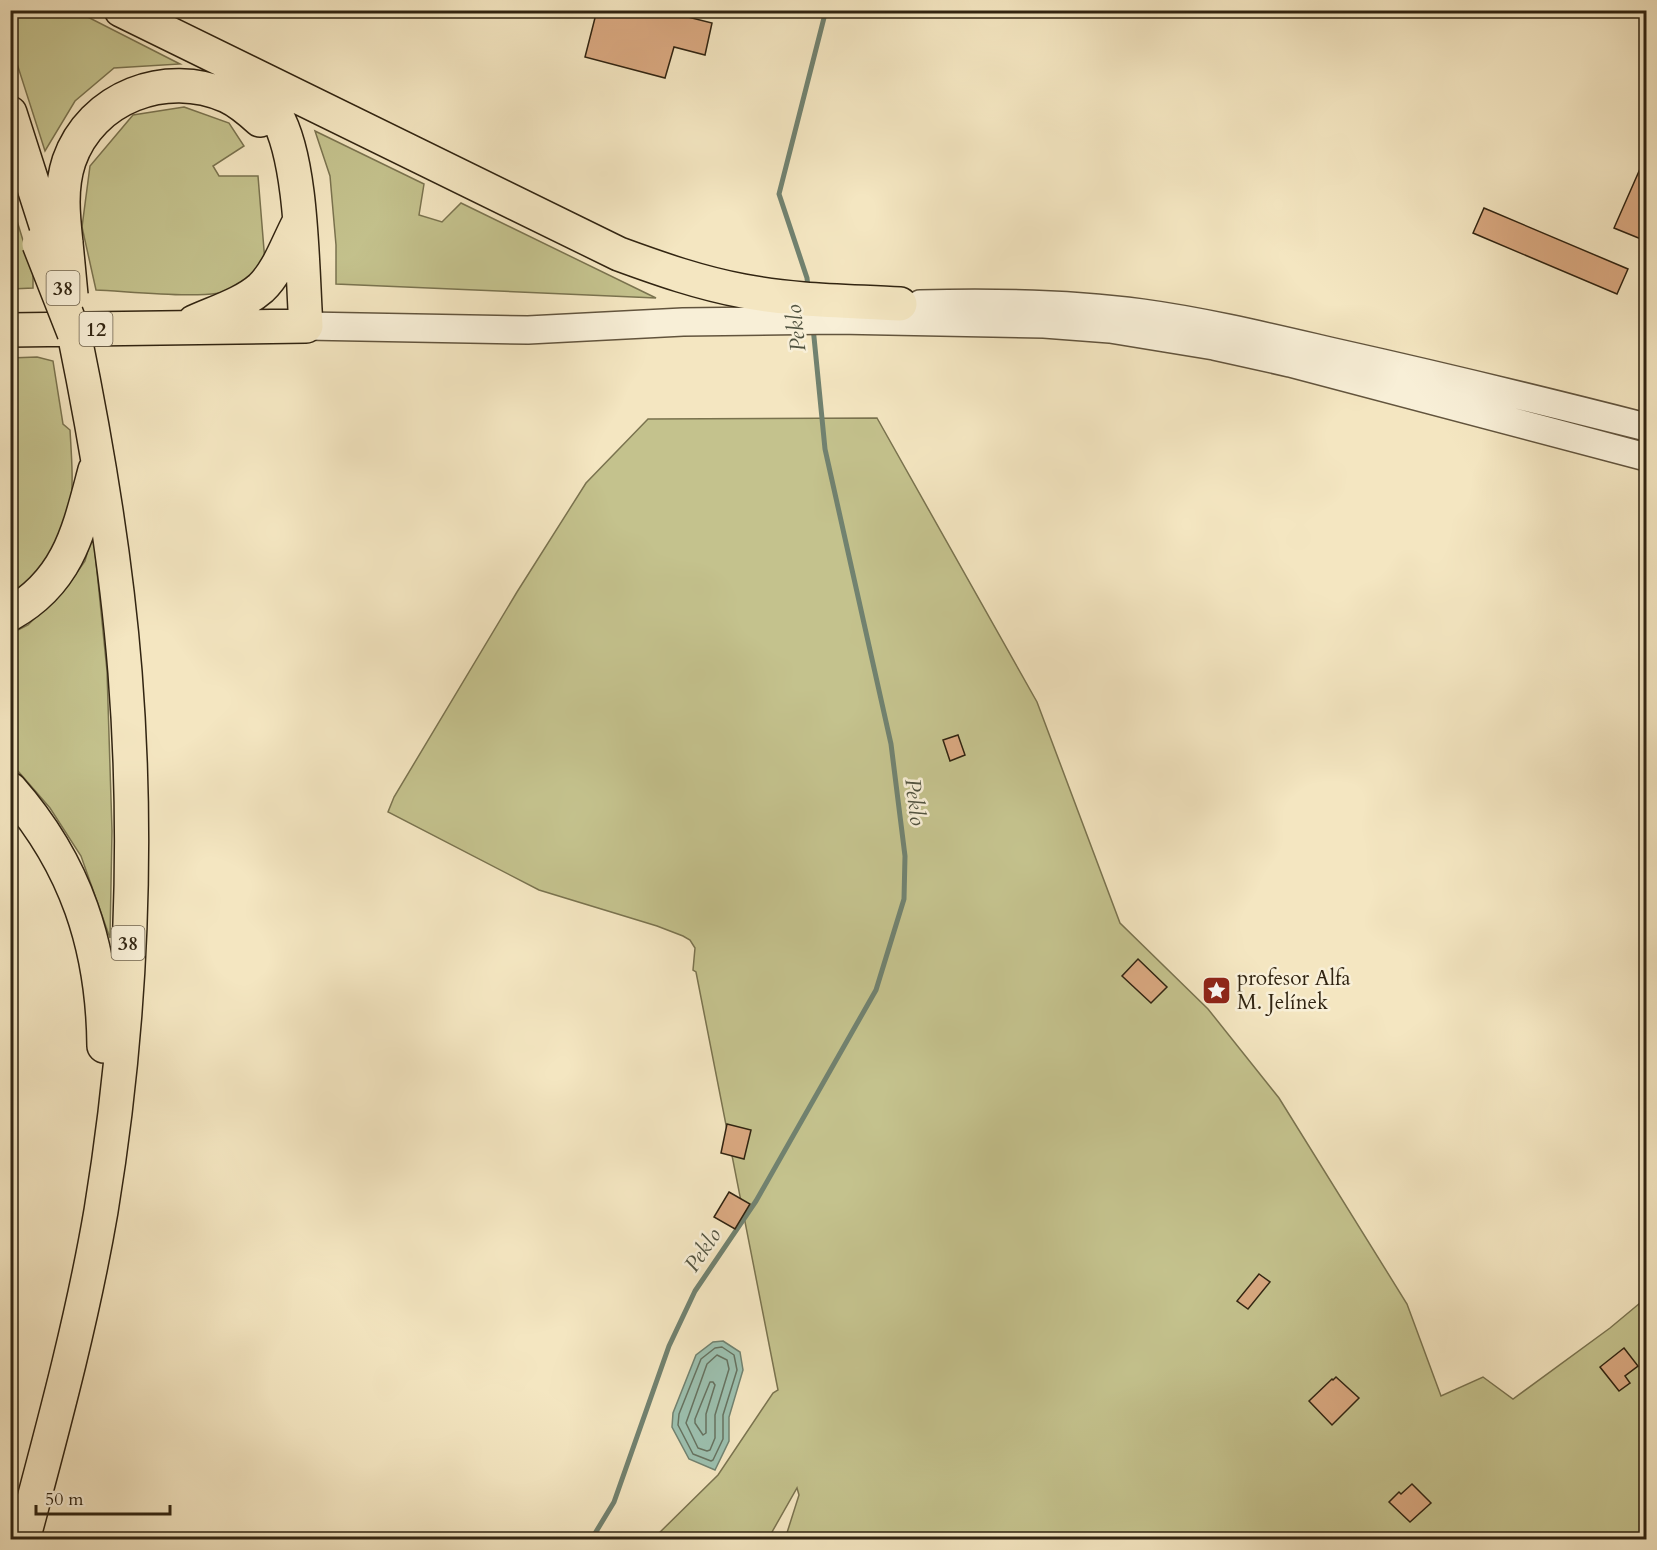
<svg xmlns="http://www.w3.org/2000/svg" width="1657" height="1550" font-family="Cardo,serif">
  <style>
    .green { fill: #c4c28d; stroke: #7a734f; stroke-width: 1.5 }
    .water { fill: #9cc0af; stroke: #718270; stroke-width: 1.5 }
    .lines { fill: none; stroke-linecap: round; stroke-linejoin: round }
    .shore { stroke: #667260; stroke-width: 1.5 }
    .stream { stroke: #718270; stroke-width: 5 }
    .building { fill: #d9a880; stroke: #312411; stroke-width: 1.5 }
    .minor-casing { stroke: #62543d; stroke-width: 30 }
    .major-casing { stroke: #312411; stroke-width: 36 }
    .minor { stroke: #f8efd7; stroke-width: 27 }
    .major { stroke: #f4e6c1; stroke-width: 33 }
    .major-bridge-casing { stroke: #312411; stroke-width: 36; stroke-linecap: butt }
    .major-bridge { stroke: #f4e6c1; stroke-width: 33 }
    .labels { text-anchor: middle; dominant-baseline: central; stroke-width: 5; stroke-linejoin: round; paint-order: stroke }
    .shield { fill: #f8efd7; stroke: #6d614c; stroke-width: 1.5 }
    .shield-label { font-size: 20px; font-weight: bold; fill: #312411 }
    .poi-label { font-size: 21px; fill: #312411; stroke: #f8efd7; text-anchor: start }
    .water-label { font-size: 22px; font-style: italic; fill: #515340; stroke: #f8efd7 }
  </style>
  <rect width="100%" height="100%" fill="#f4e6c1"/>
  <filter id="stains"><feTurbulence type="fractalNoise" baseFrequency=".00333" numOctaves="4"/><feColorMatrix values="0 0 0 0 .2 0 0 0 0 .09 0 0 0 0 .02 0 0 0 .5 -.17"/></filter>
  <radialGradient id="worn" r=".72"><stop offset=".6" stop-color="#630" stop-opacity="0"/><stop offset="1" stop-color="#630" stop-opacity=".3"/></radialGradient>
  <!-- green -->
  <path class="green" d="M11,10L76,11L180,64L114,68L75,101L45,151L11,45Z
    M184,107L229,123L244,146L213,166L219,176H258L265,262C256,272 247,283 235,289C211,301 127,291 96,290L82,227L90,166L133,115Z
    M315,131L424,184L419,215L442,222L461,203L656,298L336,284V245L330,176Z
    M10,198L33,273V288L11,289Z
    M37,357L53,361L63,424L70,430C73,482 78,528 43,572C35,583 21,591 10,599V358Z
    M877,418L1037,702L1120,923L1208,1009L1279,1098L1407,1304L1441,1396L1483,1377L1513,1399L1610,1328L1646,1298V1539H785L799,1495L797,1488L768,1539H653L718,1475L773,1393L778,1390L696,972L693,970L695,948L690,940L683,936L657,926L539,890L388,812L394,797L517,592L586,483L648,419Z
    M93,532L107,671L112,831L110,938L81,856L50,808L11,763L10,634L28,625L69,584L85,561Z"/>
  <!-- water -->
  <path class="water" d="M723,1341L740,1352L743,1370L729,1417V1441L715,1470L689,1459L672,1427L673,1413L696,1355L713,1342Z"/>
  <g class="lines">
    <!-- shore -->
    <path class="shore" d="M722,1347L734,1355L737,1370L723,1415V1439L713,1460L711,1461L693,1454L678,1425L679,1414L701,1359L715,1348Z
      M717,1355L727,1360L729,1369L715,1415V1438L710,1450L707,1451L698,1448L686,1423L707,1364Z
      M710,1382H713L715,1385L706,1414V1433L703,1435L695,1423V1419Z"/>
    <!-- stream -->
    <path class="stream" d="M808,288L807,278L779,194L826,10
      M591,1540L614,1502L669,1346L695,1291L756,1201L876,990L904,899L905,856L891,744L825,449L813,327"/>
  </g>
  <!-- building -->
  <path class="building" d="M597,10H660L712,23L705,55L674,47L665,78L585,57Z
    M1647,153V225L1641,239L1614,228Z
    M1484,208L1628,269L1617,294L1473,233Z
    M958,735L965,755L950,761L943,740Z
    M1138,959L1167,987L1151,1003L1122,976Z
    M727,1124L751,1130L744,1159L721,1153Z
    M729,1192L750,1204L735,1229L714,1217Z
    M1259,1274L1270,1282L1248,1309L1237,1301Z
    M1624,1348L1638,1366L1625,1376L1630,1383L1619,1391L1600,1367Z
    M1336,1377L1359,1398L1332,1425L1309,1401L1332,1379L1333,1380Z
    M1412,1484L1431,1503L1410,1522L1389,1502L1399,1492L1401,1494Z"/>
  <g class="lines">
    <defs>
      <path id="minor" d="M920,304C994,302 1068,303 1142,313C1208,322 1273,338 1338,353C1441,376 1544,401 1646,427
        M306,326L528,330L683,322L837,320L1044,324L1110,329L1214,346L1290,363L1646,457"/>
      <path id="major" d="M121,10L619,254C660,269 700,283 743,291C795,301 848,301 900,304
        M10,113L52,244
        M66,243C63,216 60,188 69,161C91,97 166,69 227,96C240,102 250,111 260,120
        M194,322C216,312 243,304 261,288C278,272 287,245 298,224
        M10,330L306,326C302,271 303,160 276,115C267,101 253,90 240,79
        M10,614C69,581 79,530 95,470
        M10,789C76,864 103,947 104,1046
        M23,1540C52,1431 82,1322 101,1211C130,1034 139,851 125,672C116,558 97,445 74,333"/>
    </defs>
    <!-- minor casing -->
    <use href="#minor" class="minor-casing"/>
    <!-- major casing -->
    <use href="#major" class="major-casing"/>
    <!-- minor -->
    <use href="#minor" class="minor"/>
    <!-- major -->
    <use href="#major" class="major"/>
    <defs>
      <path id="major-bridge" d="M66,243L71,295
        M39,244L74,333"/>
    </defs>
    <!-- major-bridge casing -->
    <use href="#major-bridge" class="major-bridge-casing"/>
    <!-- major-bridge -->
    <use href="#major-bridge" class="major-bridge"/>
  </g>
  <!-- icons -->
  <defs>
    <symbol id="sight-square" viewBox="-11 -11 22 22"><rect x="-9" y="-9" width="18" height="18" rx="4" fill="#8f2418" stroke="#f8efd7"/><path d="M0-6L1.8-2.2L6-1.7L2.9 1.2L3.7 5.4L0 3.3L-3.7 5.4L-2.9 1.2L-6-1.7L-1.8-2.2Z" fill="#fff"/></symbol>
  </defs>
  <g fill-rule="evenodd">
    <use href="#sight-square" x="1200" y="974" width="33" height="33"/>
  </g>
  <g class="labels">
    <!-- shield labels -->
    <g class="shield">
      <rect x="46.5" y="271" width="33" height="34" rx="4.5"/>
      <rect x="79.5" y="312" width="33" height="34" rx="4.5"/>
      <rect x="111.5" y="926" width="33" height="34" rx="4.5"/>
    </g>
    <g class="shield-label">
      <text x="63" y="288">38</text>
      <text x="96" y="329">12</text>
      <text x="128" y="943">38</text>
    </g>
    <!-- poi labels -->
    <g class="poi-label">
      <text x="1237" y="978">profesor Alfa<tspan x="1237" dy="24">M. Jelínek</tspan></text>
    </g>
    <!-- water labels -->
    <g class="water-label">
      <text transform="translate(796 328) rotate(-96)">Peklo</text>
      <text transform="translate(915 802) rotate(83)">Peklo</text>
      <text transform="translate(703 1250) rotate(-56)">Peklo</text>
    </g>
  </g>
  <!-- margin -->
  <rect width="1657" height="1550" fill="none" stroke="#f4e6c1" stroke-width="36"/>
  <rect x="12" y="12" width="1633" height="1526" fill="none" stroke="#312411" stroke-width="3"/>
  <rect x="18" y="18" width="1621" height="1514" fill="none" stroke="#312411" stroke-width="1.5"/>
  <!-- scale -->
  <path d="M36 1505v9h134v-9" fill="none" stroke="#312411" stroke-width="3"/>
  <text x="45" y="1505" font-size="18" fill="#312411" stroke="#f8efd7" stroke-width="4.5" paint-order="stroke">50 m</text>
  <rect width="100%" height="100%" filter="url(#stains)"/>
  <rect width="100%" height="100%" fill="url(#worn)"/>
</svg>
